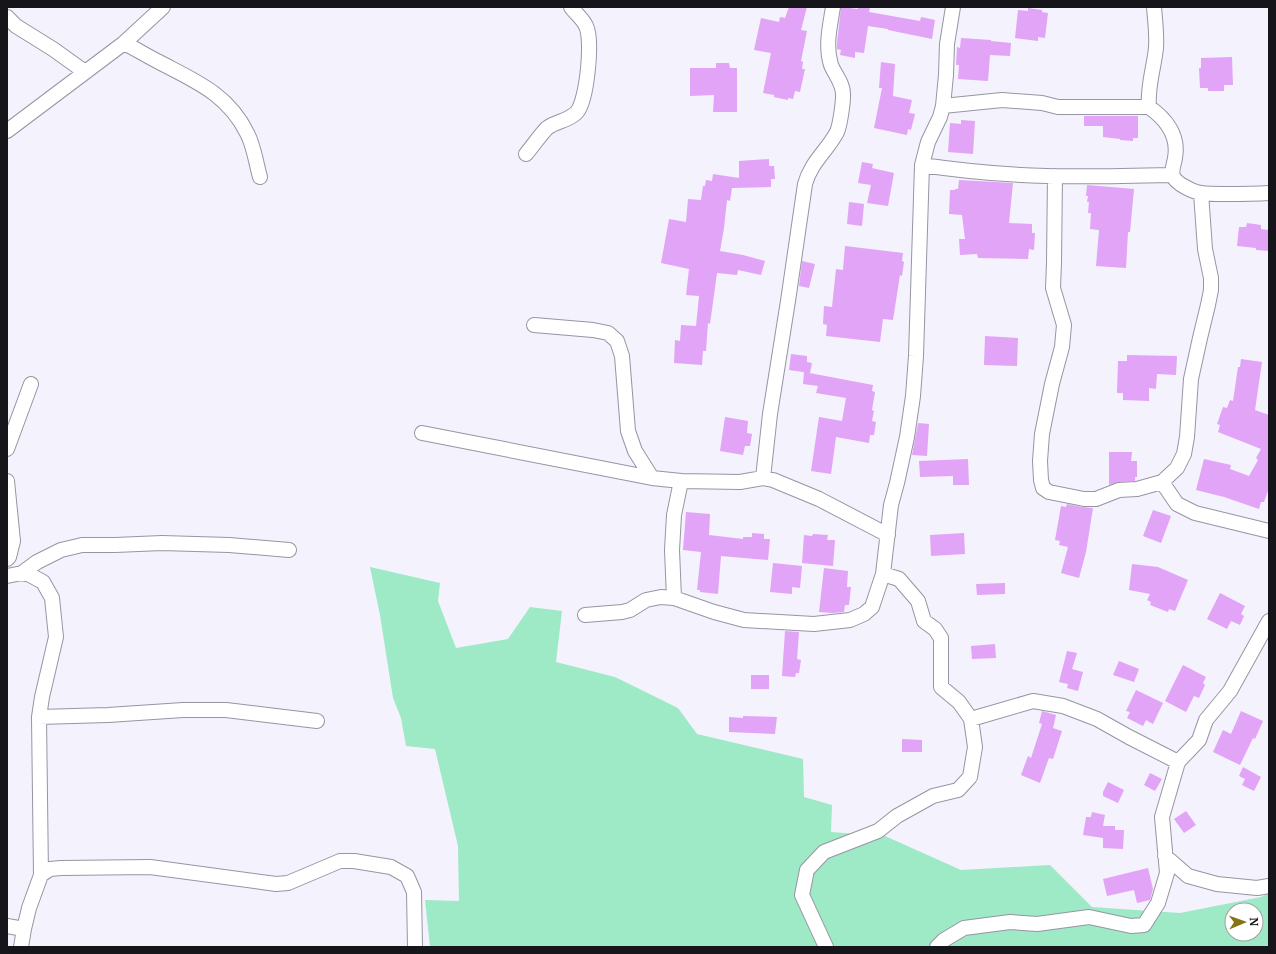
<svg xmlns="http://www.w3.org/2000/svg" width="1276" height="954" font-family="Merriweather,serif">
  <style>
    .green { fill: #9ee9c6; fill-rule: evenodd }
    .building { fill: #e1a4f6 }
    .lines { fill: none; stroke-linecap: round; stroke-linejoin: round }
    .minor-casing { stroke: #9695a1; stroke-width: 16 }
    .minor { stroke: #fff; stroke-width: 14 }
  </style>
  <rect width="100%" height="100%" fill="#f4f2fd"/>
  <!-- green -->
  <path class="green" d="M370,567L440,583L438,601L456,648L508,639L530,607L562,611L556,662L615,677L678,708L697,734L803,759L804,797L832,805L831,832L885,836L961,870L1050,865L1092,907L1180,913L1261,897L1269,893V947H430L425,900L459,901L458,846L435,749L406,746L401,718L393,698L380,615ZM1232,910H1256V934H1232Z"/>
  <!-- building -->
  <path class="building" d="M789,7H807L801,30L807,31L801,61L803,62L802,69H805L800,92L795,91L793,99L788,98V100L774,97V95L763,93L771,53L754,50L761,18L779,22L780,17L785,18Z
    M841,7L858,9V7H870L869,12L920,21L921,17L935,20L932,39L888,30V29L868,26L864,53L855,52V58L840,55L841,50L837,49V43Z
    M1028,8L1042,10V12L1048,13L1045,38L1038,37V41L1015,38L1018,10L1028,11Z
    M961,38L991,40V41L1011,43L1010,56L990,55L988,81L958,79L959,65H956L957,47L960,48Z
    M1232,57L1233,85H1224V91H1208V88H1200L1199,68H1201V58Z
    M881,62L895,64L893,96L912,100L909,113L915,114L911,130L908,129L907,135L874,128L882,88H879Z
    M716,63H729L730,68H737V112H713L714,95L690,96V68H716Z
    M1084,116H1138V138H1133V141L1120,140V139L1103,137V126H1084Z
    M961,120L975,121L973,154L948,152L950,123L961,124Z
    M769,159V166H774L775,179H771V187L732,188L730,201L727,200L724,228L720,251L743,255L765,261L761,275L738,270L737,275L717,273L710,324L708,323L706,351H703L702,365L674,363L675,340L680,341L681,325L696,326L699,296L686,295L689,269L661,263L669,219L686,222L688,199L701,200L703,186H705L706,180L712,181L713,174L739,178V161Z
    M862,162L873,164L872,168L894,173L888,206L867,203L871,185L858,183Z
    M959,180L1013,183L1009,223L1032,224V233H1035L1034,250L1029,249L1028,259L978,258L977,254L960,255L959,239H965L962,215L949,214L950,190H955V189H958Z
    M1087,185L1134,189L1130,232H1128L1126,268L1096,266L1099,230L1090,229L1091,213H1088L1089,202H1087L1088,196H1086Z
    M849,202L864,204L862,226L847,224Z
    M1247,223L1261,225V229L1269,230V251L1256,250V248L1237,246L1239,227H1246Z
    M845,246L903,253L902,261L904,262L902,276L900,275L893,320L883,319L880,342L826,336L827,325L823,324L824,306L832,307L836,269L843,270Z
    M802,261L815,264L809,288L799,286Z
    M985,336L1018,338L1017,366L984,365Z
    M791,354L807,356V362L812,363L810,373L789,370Z
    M1127,355L1177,356L1176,375L1157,374L1156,389L1149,388V401L1123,400V393H1117L1118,361H1127Z
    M1241,359L1262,362L1255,410L1269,415V488L1264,502H1261L1259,509L1224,497L1196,490L1204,459L1231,465L1230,469L1249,476L1258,460L1256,458L1261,449L1218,432L1220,425L1217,424L1223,407L1227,408L1230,400L1233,401L1238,367H1240Z
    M804,372L873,385L872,391L875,392L872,410L874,411L872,421L876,422L874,435H870L869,443L836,437L831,474L811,471L819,417L842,421L846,398L816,393L818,386L803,384Z
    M725,417L748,421L747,433L752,434L750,446H745L743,455L720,451Z
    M918,423L929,424L927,456L912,455Z
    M1109,452H1132L1131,461H1137V477H1135V481L1119,482L1109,485Z
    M968,459L969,485H953V476L920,477L919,461Z
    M1067,504L1082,507L1093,508L1086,552L1079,578L1061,573L1068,547L1059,545L1060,541L1055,540L1061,506L1066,507Z
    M1153,510L1171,516L1161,543L1143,536Z
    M686,512L710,514L709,535L743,539V537H752V533L764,534V539H770L768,560L721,556L718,594L700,592V590H697L701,552L683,550Z
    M964,533L965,554L931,556L930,535Z
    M813,534L828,535L827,540H835L833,566L802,563L804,535L812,536Z
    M773,563L802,566L800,588L792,587V594L770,592Z
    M1132,564L1158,567L1188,580L1175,611L1169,609L1168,612L1150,605L1151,602L1147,600L1150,594L1129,590Z
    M824,568L848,571L847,587H851L849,605H845L844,612L832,613L819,612Z
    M1005,583V594L977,595L976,584Z
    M1220,593L1245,606L1241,614L1244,616L1240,625L1231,621L1227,629L1207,619Z
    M785,631L799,632L797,659L801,660L799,673H796L795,677L782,676Z
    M995,644L996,658L972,659L971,646Z
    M1067,651L1077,653L1072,669L1083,672L1078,691L1067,688L1068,684L1059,682Z
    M1119,661L1139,669L1134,682L1113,675Z
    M1183,665L1206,677L1203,683L1205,685L1199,698L1194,696L1186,712L1165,701Z
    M751,675H769V689H751Z
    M1136,690L1163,703L1153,724L1146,720L1143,726L1127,718L1130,712L1126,711Z
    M1042,711L1056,715L1053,728L1062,731L1053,759L1049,758L1040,783L1021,775L1028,756L1031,758L1042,724L1039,723Z
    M1241,711L1263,721L1255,739L1253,738L1240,765L1213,752L1223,730L1231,734Z
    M743,716L777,717L775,734L729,732V717L743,718Z
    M902,739L922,740V752H902Z
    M1243,767L1261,777L1254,791L1242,785L1245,779L1239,776Z
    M1150,773L1162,779L1155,791L1144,785Z
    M1108,782L1124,790L1118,803L1103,796V792Z
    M1186,811L1196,825L1184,833L1174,819Z
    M1092,812L1105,815L1103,826H1115V830H1124L1123,849L1103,848V838L1083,835L1086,817H1091Z
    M1148,868L1153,889L1150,900L1137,903L1134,890L1107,896L1103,879Z"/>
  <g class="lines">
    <defs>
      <path id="minor" d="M1154,7C1155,20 1157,34 1156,48C1154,68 1147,87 1149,107C1166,119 1179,136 1175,158C1174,164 1171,171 1173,176C1176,184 1194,192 1201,193C1208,194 1216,194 1223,194C1238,194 1254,194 1269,193
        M7,17L16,26L53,49L85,72
        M124,43C136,49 147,56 159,62C195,81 228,94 247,133C254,146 256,163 260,177
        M943,106L1002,100L1042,103L1058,107H1149
        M7,131L124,43L163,7
        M526,154C532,147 541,134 547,128C556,121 569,121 577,112C587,100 593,40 586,26C583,19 575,13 571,7
        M922,165C963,171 1005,175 1047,176C1089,177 1131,176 1172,175
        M1055,176L1054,263L1053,288L1064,325L1062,347L1052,384L1042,434L1040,461L1041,480L1043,488L1049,492L1084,499H1096L1119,490L1137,489L1162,482L1177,468L1184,454L1187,437L1191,379L1200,338L1208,305L1211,290V278L1205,249L1201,193
        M534,325L593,330L608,333L617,341L622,356L628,431L635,451L652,478L681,481L674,515L672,550L674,598
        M422,433L652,478
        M7,449L31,384
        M763,478L770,414L788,301L805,184C811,162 827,151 837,132C840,125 843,104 843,96C844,84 835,75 831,65C825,46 830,26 833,7
        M7,481L13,541L9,557L7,559
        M681,481L740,482L763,478L773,480L819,499L888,535
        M1162,482L1177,504L1195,513L1269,531
        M22,573L37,562L61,550L82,545H115L162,543L229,545L289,550
        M7,576L22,573L30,575L43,582L52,598L56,637L42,697L39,717L41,875L29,908L24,929L7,926
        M585,615L622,612L630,610L646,600L661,597L674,598L714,612L744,620L814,624L850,620L864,614L872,607L883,574L891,505L897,483L907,437L913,396L916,356L922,165L928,142L940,117L943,106L946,75L947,44L953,7
        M39,717L108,715L183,710H226L317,721
        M971,719L1033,701L1063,706L1097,719L1129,737L1178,762
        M1165,856L1188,876L1217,884L1257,888L1269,886
        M41,875L50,869L61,868L150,867L276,884L288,883L340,861H354L391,867L407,876L414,892L415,947
        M21,947L24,929
        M826,947L802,895L807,870L824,852L878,831L897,816L933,796L958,790L970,777L975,747L971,719L959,702L941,687V638L935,629L924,621L918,601L899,579L883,574
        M937,947L944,940L964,928L1010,922L1037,924L1089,917L1131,926L1144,925L1158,903L1167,873L1162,817L1178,762L1199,740L1206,720L1230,691L1269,621"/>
    </defs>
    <!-- minor casing -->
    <use href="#minor" class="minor-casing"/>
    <!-- minor -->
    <use href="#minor" class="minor"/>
  </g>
  <!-- border -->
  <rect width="1276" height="954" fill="none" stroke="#16161a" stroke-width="16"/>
  <!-- north arrow -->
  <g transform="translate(1244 922) rotate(88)"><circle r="19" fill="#ffffff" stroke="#a2a2a3"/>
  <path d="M0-3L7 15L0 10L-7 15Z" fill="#847213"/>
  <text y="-6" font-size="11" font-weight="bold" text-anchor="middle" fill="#16161a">N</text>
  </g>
</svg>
